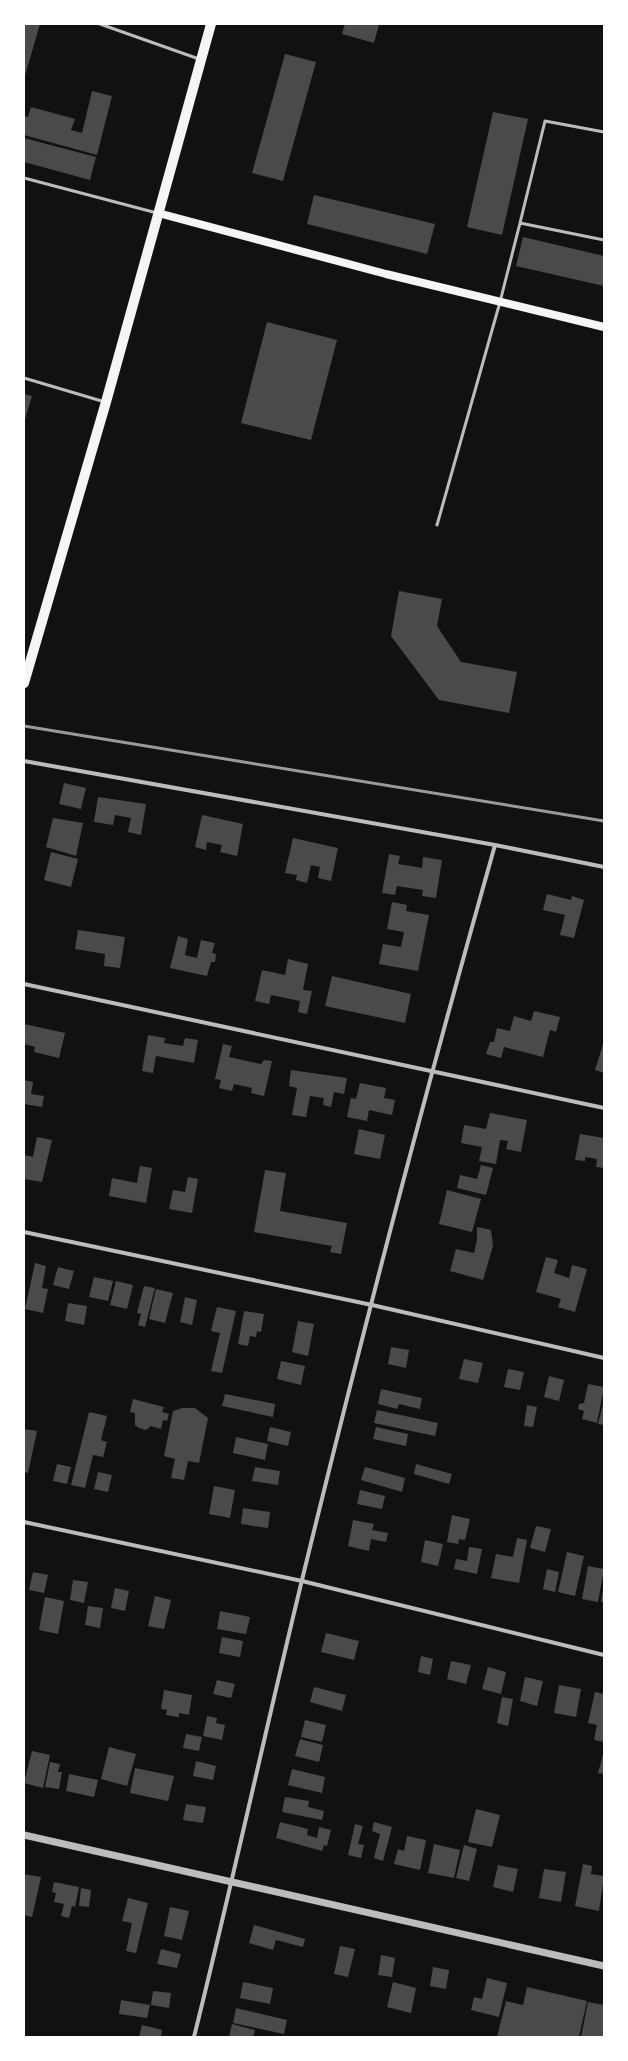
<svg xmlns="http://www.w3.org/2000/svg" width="628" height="2061" font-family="'IBM Plex Sans',sans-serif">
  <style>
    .building { fill: #4a4a4a }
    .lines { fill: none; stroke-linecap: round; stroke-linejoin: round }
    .service { stroke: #bcbcbc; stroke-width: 3 }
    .minor { stroke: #bcbcbc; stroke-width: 4 }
    .tertiary { stroke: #bcbcbc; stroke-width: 7 }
    .secondary { stroke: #f5f5f5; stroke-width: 8 }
    .primary { stroke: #f5f5f5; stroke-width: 10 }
    .rail { stroke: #9a9a9a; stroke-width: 3 }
  </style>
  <rect width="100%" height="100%" fill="#111"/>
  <!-- building -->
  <path class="building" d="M24,24H40L24,79Z
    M345,24H379L374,43L342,34Z
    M285,54L316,62L283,181L252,173Z
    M92,91L112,96L97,155L24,135V116L28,117L31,107L75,119L71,130L82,133Z
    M493,112L528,119L502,235L467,227Z
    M24,138L96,157L90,180L24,162Z
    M314,195L435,224L427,254L307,224Z
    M523,237L604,256V286L516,266Z
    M267,322L337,340L311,440L241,423Z
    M24,394L32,396L24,423Z
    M399,591L442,599L437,626L461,662L517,672L509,713L439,700L391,636Z
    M64,783L86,788L81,809L59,804Z
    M98,797L146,804L141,835L128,832L131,818L115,815L113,825L94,822Z
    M202,815L243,824L237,856L220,852L222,845L207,842L206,850L195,847Z
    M53,818L83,823L76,856L46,847Z
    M293,838L338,848L331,881L318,878L320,867L311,865L307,883L296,880L297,875L285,873Z
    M51,852L78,859L71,887L44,880Z
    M389,854L400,856L398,864L422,868L423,857L442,860L436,898L422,896L423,890L397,886L395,895L382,893Z
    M547,894L571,900L572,896L584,900L574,938L560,935L565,915L543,910Z
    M392,902L407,905L406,911L429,915L418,971L379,964L383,944L401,947L404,932L387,929Z
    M78,930L125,937L120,968L104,966L105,954L75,949Z
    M178,936L188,939L185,955L197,958L201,940L215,943L212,953L216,954L215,962H211L207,976L170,968Z
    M288,959L308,964L303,990L312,991L307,1014L298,1012L300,1001L271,995L269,1004L255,1001L262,970L285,975Z
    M332,976L411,994L405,1023L325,1006Z
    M534,1011L560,1017L556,1032L550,1030L543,1057L504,1047L501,1058L486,1054L490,1042H494L497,1028L510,1031L514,1016L531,1021Z
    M24,1024L65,1033L59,1058L34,1052L35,1047L24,1044Z
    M148,1035L165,1038L164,1043L183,1046L185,1038L198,1040L194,1063L156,1056L153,1073L142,1071Z
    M604,1041V1073L595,1070Z
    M223,1044L232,1046L229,1057L261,1064L264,1060L272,1061L264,1096L251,1093L252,1088L234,1084L232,1091L219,1088L221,1080L215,1079Z
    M291,1070L347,1078L344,1094L334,1092L331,1107L323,1105L324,1098L310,1096L306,1117L292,1115L297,1088L289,1086Z
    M24,1080L33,1082L31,1094L44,1096L42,1107L24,1104Z
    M360,1083L386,1088L384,1098L395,1100L392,1115L369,1110L367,1121L347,1117L351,1098L356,1099Z
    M490,1113L527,1120L521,1152L506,1149L508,1141L500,1140L496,1164L479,1161L482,1147L461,1143L464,1125L486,1129Z
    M359,1129L385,1135L380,1159L354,1154Z
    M580,1134L604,1138V1168L596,1167L597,1159L585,1157V1161L575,1160Z
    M37,1137L52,1140L42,1182L24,1179V1155L33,1157Z
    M481,1165L493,1168L486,1195L457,1188L460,1175L477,1179Z
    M140,1166L152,1168L146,1203L109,1196L112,1178L137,1183Z
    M265,1170L286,1173L280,1211L347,1223L341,1254L330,1252L332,1246L254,1232Z
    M188,1177L198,1179L192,1213L169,1209L173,1190L185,1192Z
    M447,1190L481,1199L472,1232L439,1224Z
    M477,1227L491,1230L493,1246L483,1280L450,1271L456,1249L474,1253L477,1240Z
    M546,1257L558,1260L554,1273L569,1278L572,1265L587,1269L575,1312L558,1307L561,1299L536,1292Z
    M35,1263L46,1266L42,1288L48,1289L43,1313L25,1309Z
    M58,1267L74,1271L69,1289L53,1285Z
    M94,1277L113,1281L108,1301L89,1297Z
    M116,1281L133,1285L127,1309L110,1305Z
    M144,1286L155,1288L145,1327L138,1325L141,1314L137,1313Z
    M156,1289L173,1293L165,1323L149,1319Z
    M185,1297L197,1300L192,1325L180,1322Z
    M68,1303L87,1306L84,1325L65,1321Z
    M217,1307L236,1311L222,1373L211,1371L220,1333L211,1331Z
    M244,1311L264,1314L261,1332L257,1331L256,1337L250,1336L248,1346L238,1344Z
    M298,1321L314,1324L308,1356L292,1352Z
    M391,1347L409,1350L406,1368L388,1364Z
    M464,1359L483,1363L478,1383L459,1379Z
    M281,1361L305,1366L301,1385L277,1379Z
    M508,1369L524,1372L520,1390L504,1387Z
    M549,1376L564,1380L559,1401L544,1397Z
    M588,1384L604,1387L597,1423L582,1419L584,1411L578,1409L579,1404L584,1403Z
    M381,1389L422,1398L420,1409L399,1404L397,1409L378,1404Z
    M225,1394L275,1404L273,1417L222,1406Z
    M133,1399L164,1407L162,1412L169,1414L167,1421L163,1420L161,1429L151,1426L146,1430L139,1428L135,1425V1413L130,1412Z
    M604,1400V1425L598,1424Z
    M527,1405L537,1407L533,1427L524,1426Z
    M182,1408H195L208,1418L199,1463L188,1461L184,1480L171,1478L175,1459L164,1456L173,1411Z
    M377,1410L438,1423L435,1436L374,1423Z
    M89,1412L107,1416L101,1440L107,1442L103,1457L93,1455L85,1488L71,1485Z
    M270,1427L291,1432L288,1446L267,1441Z
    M376,1427L408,1434L406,1446L373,1439Z
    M24,1429L37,1431L28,1473L24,1472Z
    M236,1437L268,1444L265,1460L233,1453Z
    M57,1464L71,1467L67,1484L53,1481Z
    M416,1464L452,1474L449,1484L414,1474Z
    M255,1467L280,1471L278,1485L252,1481Z
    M365,1467L405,1478L402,1492L361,1480Z
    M98,1472L112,1475L108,1492L94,1489Z
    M214,1486L235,1490L230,1518L209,1514Z
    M360,1490L385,1496L382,1509L357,1504Z
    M243,1508L270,1512L268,1528L241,1524Z
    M452,1515L470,1519L465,1540L459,1539L458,1544L447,1542Z
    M353,1520L374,1524L372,1530L388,1533L386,1542L371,1539L369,1551L348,1546Z
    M536,1526L551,1529L545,1552L530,1548Z
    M517,1538L527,1540L519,1583L491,1578L496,1554L513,1557Z
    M425,1540L443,1544L438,1566L421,1562Z
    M469,1547L482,1549L477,1574L454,1569L456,1559L467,1561Z
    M567,1552L584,1556L575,1596L558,1592Z
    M588,1566L604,1569L598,1602L582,1599Z
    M547,1569L559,1572L555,1592L543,1589Z
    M33,1572L48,1575L44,1593L29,1590Z
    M73,1580L88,1582L84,1603L70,1600Z
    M115,1588L129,1591L125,1611L111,1608Z
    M603,1589H604V1602H601Z
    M155,1596L171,1600L164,1629L148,1626Z
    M45,1597L64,1601L58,1634L39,1630Z
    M88,1606L103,1608L100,1628L85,1625Z
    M220,1611L250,1617L246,1634L217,1629Z
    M326,1633L359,1641L354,1660L321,1652Z
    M222,1637L243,1641L240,1657L219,1653Z
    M421,1656L433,1659L430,1675L418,1672Z
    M451,1661L471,1665L466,1684L447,1679Z
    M488,1667L506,1672L501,1694L482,1689Z
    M525,1677L543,1681L537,1706L520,1701Z
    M217,1680L235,1684L231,1698L213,1694Z
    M559,1685L581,1689L576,1717L554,1713Z
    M314,1687L346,1695L342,1711L310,1702Z
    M164,1690L192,1695L189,1715L179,1713V1717L166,1715L167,1710L161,1709Z
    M595,1692L604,1694V1742L594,1740L597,1725L588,1723Z
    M502,1697L513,1699L508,1726L497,1723Z
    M207,1716L217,1718L216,1723L225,1725L222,1740L203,1736Z
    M305,1720L326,1725L322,1742L301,1737Z
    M186,1734L202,1737L199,1751L183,1748Z
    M300,1739L323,1745L319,1762L295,1756Z
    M109,1747L136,1754L127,1786L101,1779Z
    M32,1751L50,1755L43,1788L24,1783Z
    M604,1751V1774L598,1773Z
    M196,1761L216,1766L213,1780L193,1776Z
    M50,1762L60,1764L58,1772H62L59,1789L45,1787Z
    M135,1768L174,1776L168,1801L130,1793Z
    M292,1769L325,1777L322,1793L288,1785Z
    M69,1774L98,1780L94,1797L66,1791Z
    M285,1797L309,1801L308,1807L324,1811L322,1820L282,1812Z
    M186,1804L206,1807L203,1823L183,1820Z
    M476,1809L500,1815L492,1847L468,1842Z
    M280,1822L308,1829L307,1835L317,1838L319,1827L331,1830L327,1846L324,1845L322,1851L276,1838Z
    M374,1822L392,1827L383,1861L374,1858L380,1834L372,1831Z
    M355,1824L363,1826L358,1844L364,1845L361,1858L348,1855Z
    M407,1836L426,1840L420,1870L394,1864L398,1849L404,1851Z
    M434,1844L460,1850L454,1878L428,1873Z
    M464,1845L477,1849L469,1881L456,1878Z
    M583,1864L592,1866L591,1874L604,1876L599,1911L575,1906Z
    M498,1865L518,1869L513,1892L493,1887Z
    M544,1869L566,1872L561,1902L539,1898Z
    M24,1874L41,1877L32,1917L24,1915Z
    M54,1882L79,1887L75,1907L72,1906L69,1918L61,1916L64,1904L54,1902L56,1893L52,1892Z
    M81,1888L91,1890L89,1907L79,1906Z
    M128,1898L148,1903L136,1953L126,1951L132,1923L122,1921Z
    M170,1907L189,1911L182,1940L164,1936Z
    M254,1925L305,1939L303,1947L276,1940L273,1950L249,1943Z
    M340,1946L355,1949L348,1977L334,1974Z
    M161,1949L181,1954L177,1968L157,1964Z
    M381,1955L395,1958L392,1977L378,1975Z
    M433,1967L449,1970L446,1989L430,1986Z
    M487,1978L507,1983L499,2017L471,2010L474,1997L482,1999Z
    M243,1982L273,1988L270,2004L240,1998Z
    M393,1982L416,1988L411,2013L387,2007Z
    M527,1987L587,2001L579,2037H497L506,2001L523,2005Z
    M153,1991L171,1993L169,2008L151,2005Z
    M121,2000L150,2005L147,2018L119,2014Z
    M588,2002L604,2005V2037H581Z
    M236,2008L287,2020L284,2034L233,2023Z
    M232,2024L255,2030L253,2037H229Z
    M142,2025L162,2030L161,2037H139Z"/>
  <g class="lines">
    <!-- service -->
    <path class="service" d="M100,24L199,59
      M604,132L545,121L520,223L604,240
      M24,178L157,213
      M24,378L105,402
      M437,525L500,302L520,223"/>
    <!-- minor -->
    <path class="minor" d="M24,761L495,845L604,867
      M24,984L604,1108
      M24,1232L372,1305L604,1358
      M24,1522L302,1581L604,1655
      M194,2037C232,1885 265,1732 302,1580C362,1334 426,1089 495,845"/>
    <!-- tertiary -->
    <path class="tertiary" d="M24,1835L604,1966"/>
    <!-- secondary -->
    <path class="secondary" d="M158,213L386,274L604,327"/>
    <!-- primary -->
    <path class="primary" d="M24,683L106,402L211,24"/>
    <!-- rail -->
    <path class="rail" d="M24,726L604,821"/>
  </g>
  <!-- border -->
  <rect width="628" height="2061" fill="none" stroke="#ffffff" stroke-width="50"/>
</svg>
